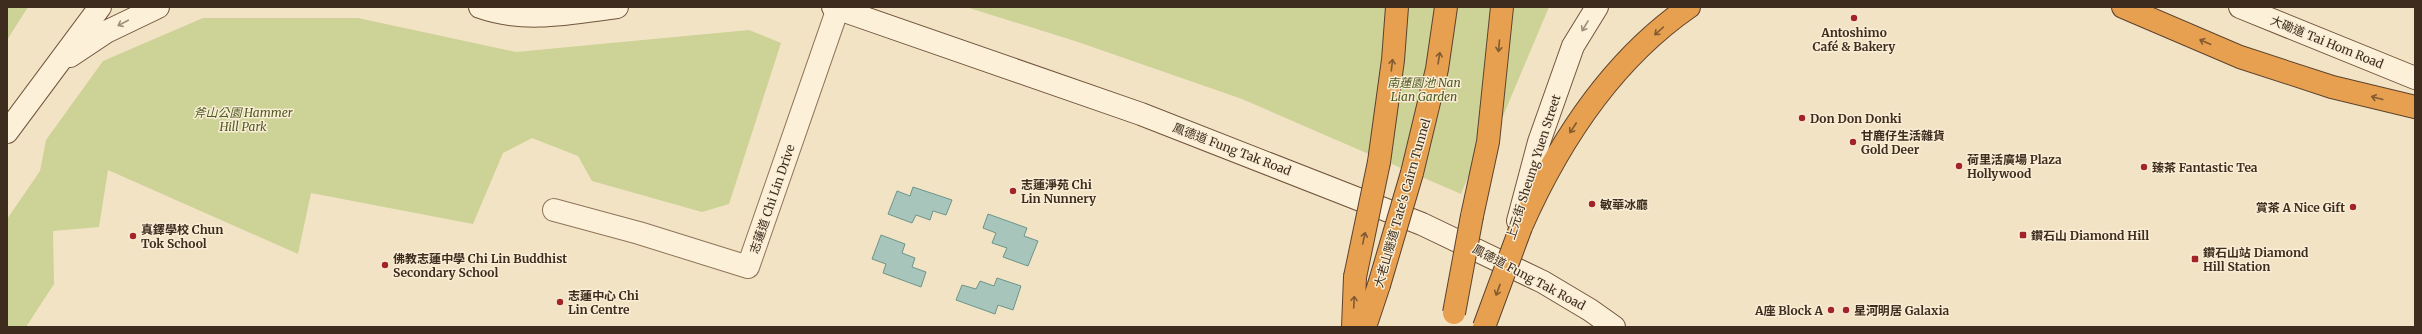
<svg xmlns="http://www.w3.org/2000/svg" width="2422" height="334" font-family="Merriweather,'Noto Sans TC',serif">
  <style>
    .green { fill: #cdd297 }
    .water { fill: #a7c5bb; stroke: #6c9589 }
    .lines { fill: none; stroke-linecap: round; stroke-linejoin: round }
    .street-casing { stroke: #8f7459; stroke-width: 24 }
    .secondary-casing { stroke: #71553c; stroke-width: 24 }
    .highway-casing { stroke: #5d422d; stroke-width: 24 }
    .street { stroke: #fcf0d9; stroke-width: 22 }
    .secondary { stroke: #fcf0d9; stroke-width: 22 }
    .highway { stroke: #e7a050; stroke-width: 22 }
    .highway-bridge-casing { stroke: #5d422d; stroke-width: 24; stroke-linecap: butt }
    .highway-bridge { stroke: #e7a050; stroke-width: 22 }
    .oneway { stroke: #9d8e7c }
    .oneway2 { stroke: #825b32 }
    .poi-dot { fill: #a32428; stroke: #f9edd5; stroke-width: 1.5 }
    .labels { text-anchor: middle; dominant-baseline: central; stroke-width: 3; stroke-linejoin: round; paint-order: stroke }
    .poi-label { font-size: 12px; font-weight: bold; fill: #3e2d1e; stroke: #f9edd5; text-anchor: start }
    .street-label { font-size: 12px; fill: #3e2d1e; stroke: #f9edd5 }
    .park-label { font-size: 12px; font-style: italic; fill: #4f5c23; stroke: #f9edd5 }
  </style>
  <rect width="100%" height="100%" fill="#f2e3c5"/>
  <!-- green -->
  <path class="green" d="M7,7H28L7,40Z
    M966,7H1549L1479,173L1471,170L1461,194L1242,99L1075,41Z
    M203,18H358L516,52L749,30L781,43L729,204L702,212L592,181L578,156L532,138L503,153L473,224L311,193L298,254L108,170L99,227L53,231L54,284L26,327H7V219L40,171L46,140L103,61Z"/>
  <!-- water -->
  <path class="water" d="M913,187L952,200L946,215L933,211L930,220L916,215L912,223L888,214L897,191L910,196Z
    M988,214L1027,228L1024,236L1038,241L1028,266L1003,257L1007,248L992,243L996,233L983,228Z
    M881,235L905,244L902,253L915,258L912,267L926,272L921,287L883,273L886,264L872,259Z
    M997,278L1021,286L1013,310L998,305L995,314L956,300L962,285L976,289L980,281L994,286Z"/>
  <g class="lines">
    <defs>
      <path id="street" d="M554,210L639,233L748,267L838,8"/>
      <path id="secondary" d="M480,7C525,23 571,13 617,7
        M833,7L1141,114L1422,224L1543,282L1590,310L1614,327
        M2240,7L2415,78
        M70,56L106,32L158,7
        M7,132L100,7
        M1518,221L1539,142L1573,46L1597,7"/>
      <path id="highway" d="M2123,7L2240,57L2332,87L2415,107
        M1379,162L1393,60L1397,7
        M1412,173L1437,69L1446,7
        M1472,216L1488,142L1502,7
        M1521,227C1559,141 1611,61 1689,7
        M1353,327L1355,277
        M1365,327L1379,285"/>
    </defs>
    <!-- street casing -->
    <use href="#street" class="street-casing"/>
    <!-- secondary casing -->
    <use href="#secondary" class="secondary-casing"/>
    <!-- highway casing -->
    <use href="#highway" class="highway-casing"/>
    <!-- street -->
    <use href="#street" class="street"/>
    <!-- secondary -->
    <use href="#secondary" class="secondary"/>
    <!-- highway -->
    <use href="#highway" class="highway"/>
    <defs>
      <path id="highway-bridge" d="M1355,277L1379,162
        M1379,285L1412,173
        M1454,313L1472,216
        M1484,327L1521,227"/>
    </defs>
    <!-- highway-bridge casing -->
    <use href="#highway-bridge" class="highway-bridge-casing"/>
    <!-- highway-bridge -->
    <use href="#highway-bridge" class="highway-bridge"/>
  </g>
  <!-- one-way arrows -->
  <defs><path id="oneway-shaft" d="M-6 0H5M1.5-3L5.5 0L1.5 3" fill="none" stroke-width="1.6" stroke-linecap="round" stroke-linejoin="round"/></defs>
  <g class="oneway">
    <use href="#oneway-shaft" transform="translate(123 23) rotate(152)"/>
    <use href="#oneway-shaft" transform="translate(1585 26) rotate(121)"/>
  </g>
  <g class="oneway2">
    <use href="#oneway-shaft" transform="translate(1659 31) rotate(138)"/>
    <use href="#oneway-shaft" transform="translate(2205 42) rotate(-157)"/>
    <use href="#oneway-shaft" transform="translate(1499 46) rotate(95)"/>
    <use href="#oneway-shaft" transform="translate(1439 58) rotate(-81)"/>
    <use href="#oneway-shaft" transform="translate(1392 65) rotate(-83)"/>
    <use href="#oneway-shaft" transform="translate(2377 98) rotate(-165)"/>
    <use href="#oneway-shaft" transform="translate(1573 128) rotate(123)"/>
    <use href="#oneway-shaft" transform="translate(1364 238) rotate(-78)"/>
    <use href="#oneway-shaft" transform="translate(1498 290) rotate(110)"/>
    <use href="#oneway-shaft" transform="translate(1354 302) rotate(-87)"/>
  </g>
  <!-- markers -->
  <g class="poi-dot">
    <circle cx="1854" cy="18" r="4"/>
    <circle cx="1802" cy="118" r="4"/>
    <circle cx="1853" cy="142" r="4"/>
    <circle cx="1959" cy="166" r="4"/>
    <circle cx="2144" cy="167" r="4"/>
    <circle cx="1013" cy="191" r="4"/>
    <circle cx="1592" cy="204" r="4"/>
    <circle cx="2353" cy="207" r="4"/>
    <rect x="2019" y="231" width="8" height="8" rx="2"/>
    <circle cx="133" cy="236" r="4"/>
    <rect x="2191" y="255" width="8" height="8" rx="2"/>
    <circle cx="385" cy="265" r="4"/>
    <circle cx="560" cy="302" r="4"/>
    <circle cx="1831" cy="310" r="4"/>
    <circle cx="1846" cy="310" r="4"/>
  </g>
  <g class="labels">
    <!-- poi labels -->
    <g class="poi-label">
      <text x="1854" y="32" text-anchor="middle">Antoshimo<tspan x="1854" dy="14">Café &amp; Bakery</tspan></text>
      <text x="1810" y="118">Don Don Donki</text>
      <text x="1861" y="135">甘鹿仔生活雜貨<tspan x="1861" dy="14">Gold Deer</tspan></text>
      <text x="1967" y="159">荷里活廣場 Plaza<tspan x="1967" dy="14">Hollywood</tspan></text>
      <text x="2152" y="167">臻茶 Fantastic Tea</text>
      <text x="1021" y="184">志蓮淨苑 Chi<tspan x="1021" dy="14">Lin Nunnery</tspan></text>
      <text x="1600" y="204">敏華冰廳</text>
      <text x="2345" y="207" text-anchor="end">賞茶 A Nice Gift</text>
      <text x="141" y="229">真鐸學校 Chun<tspan x="141" dy="14">Tok School</tspan></text>
      <text x="2031" y="235">鑽石山 Diamond Hill</text>
      <text x="2203" y="252">鑽石山站 Diamond<tspan x="2203" dy="14">Hill Station</tspan></text>
      <text x="393" y="258">佛教志蓮中學 Chi Lin Buddhist<tspan x="393" dy="14">Secondary School</tspan></text>
      <text x="568" y="295">志蓮中心 Chi<tspan x="568" dy="14">Lin Centre</tspan></text>
      <text x="1823" y="310" text-anchor="end">A座 Block A</text>
      <text x="1854" y="310">星河明居 Galaxia</text>
    </g>
    <!-- street labels -->
    <g class="street-label">
      <text transform="translate(2327 42) rotate(22)">大磡道 Tai Hom Road</text>
      <text transform="translate(1232 149) rotate(21)">鳳德道 Fung Tak Road</text>
      <text transform="translate(1533 167) rotate(-72)">上元街 Sheung Yuen Street</text>
      <text transform="translate(772 199) rotate(-71)">志蓮道 Chi Lin Drive</text>
      <text transform="translate(1402 203) rotate(-74)">大老山隧道 Tate's Cairn Tunnel</text>
      <text transform="translate(1529 277) rotate(28)">鳳德道 Fung Tak Road</text>
    </g>
    <!-- park labels -->
    <g class="park-label">
      <text x="1424" y="82">南蓮園池 Nan<tspan x="1424" dy="14">Lian Garden</tspan></text>
      <text x="243" y="112">斧山公園 Hammer<tspan x="243" dy="14">Hill Park</tspan></text>
    </g>
  </g>
  <!-- border -->
  <rect width="2422" height="334" fill="none" stroke="#3e2d1e" stroke-width="16"/>
</svg>
